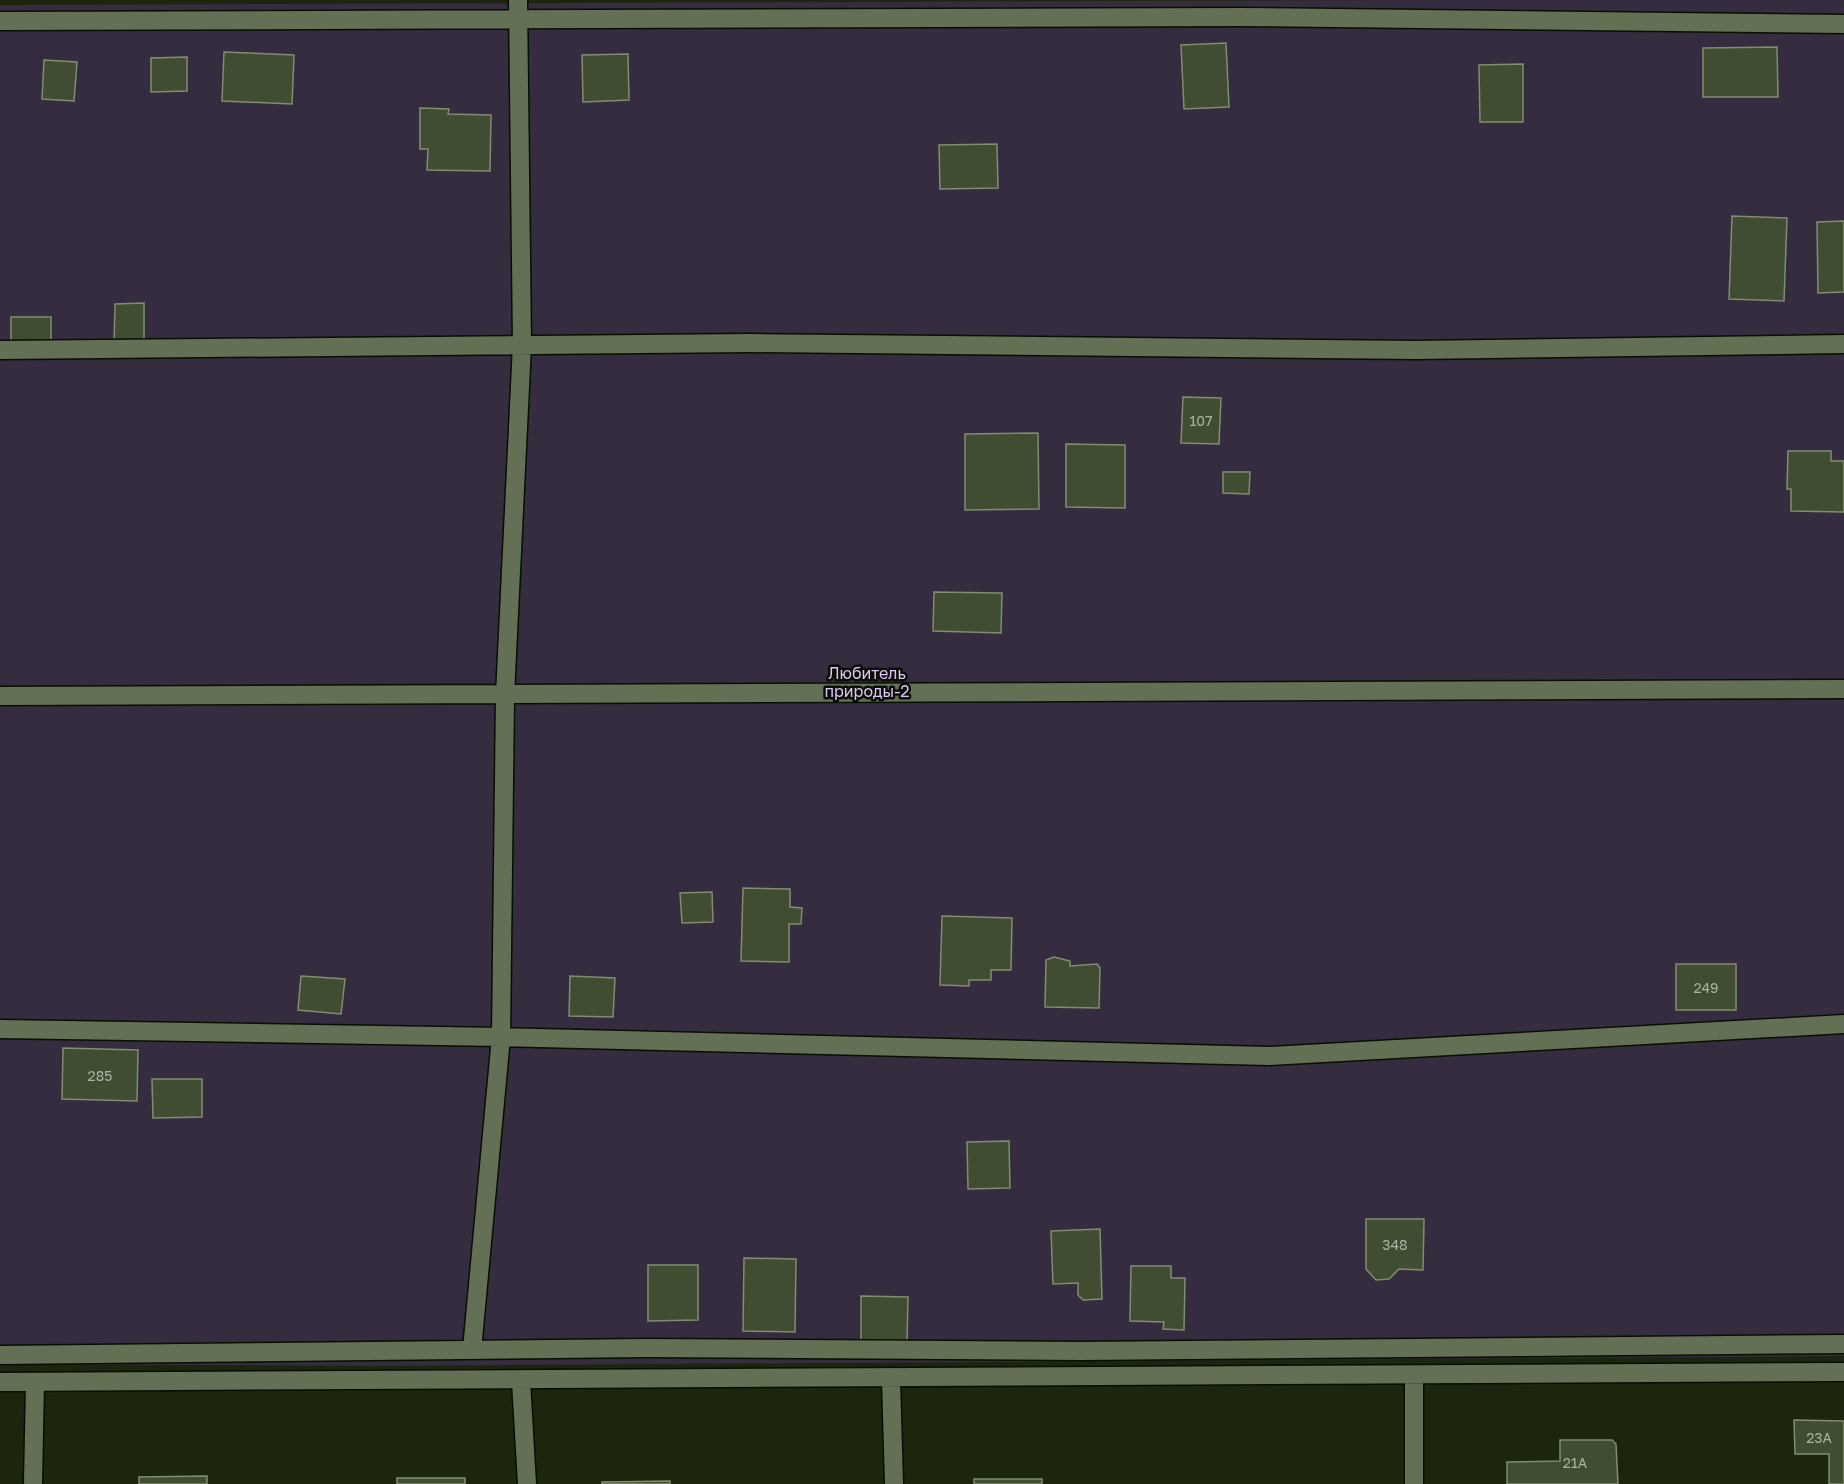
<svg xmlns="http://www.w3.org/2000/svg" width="1844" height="1484" font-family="'Golos Text',sans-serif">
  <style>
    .green { fill: #362c40 }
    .building { fill: #414d33; stroke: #808d70; stroke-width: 1.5 }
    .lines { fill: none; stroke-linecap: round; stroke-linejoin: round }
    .minor-casing { stroke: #070f00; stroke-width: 21 }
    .minor { stroke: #647055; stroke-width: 18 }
    .labels { text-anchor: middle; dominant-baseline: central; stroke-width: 5; stroke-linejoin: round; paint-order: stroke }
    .number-label { font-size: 14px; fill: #aab3a0 }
    .park-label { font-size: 16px; fill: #dfc7fb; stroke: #090d04 }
  </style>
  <rect width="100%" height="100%" fill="#1c260e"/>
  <!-- green -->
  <path class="green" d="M1383,0H1844V1356L379,1366L0,1364V5Z"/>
  <!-- building -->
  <path class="building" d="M1226,43L1229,107L1184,109L1181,45Z
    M1777,47L1778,97H1703V48Z
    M224,52L294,55L292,104L222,101Z
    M628,54L629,100L583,102L582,55Z
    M187,57V91L151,92V58Z
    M44,60L77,62L74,101L42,99Z
    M1523,64V122H1480L1479,65Z
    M420,108L449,109L448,114L491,115L490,171L427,170L428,149H420Z
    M997,144L998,188L940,189L939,145Z
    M1732,216L1787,218L1784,301L1729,299Z
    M1844,221V292L1818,293L1817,222Z
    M144,303V346H114L115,304Z
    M11,317H51V346H11Z
    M1183,397L1221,398L1219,444L1181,443Z
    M1038,433L1039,509L965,510V434Z
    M1066,444L1125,445V508L1066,507Z
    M1788,451H1831V461H1844V512L1791,511V489H1787Z
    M1223,472H1250L1249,494L1223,493Z
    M934,592L1002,593L1001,633L933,631Z
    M743,888L790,889V907L802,908L801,924H789V962L741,961Z
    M712,892L713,922L682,923L680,893Z
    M942,916L1012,918L1011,970H991V980H969V986L940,985Z
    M1054,957L1070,961V966L1097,964L1100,968L1099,1008L1045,1007L1046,960Z
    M1676,964H1736V1010H1676Z
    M301,976L345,979L341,1014L298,1010Z
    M570,976L615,978L613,1017L569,1016Z
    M63,1048L138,1050L137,1101L62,1099Z
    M152,1079H202V1117L153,1118Z
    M1009,1141L1010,1188L968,1189L967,1142Z
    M1366,1219H1424L1423,1270L1399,1269L1389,1279L1376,1280L1366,1269Z
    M1100,1229L1102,1299L1083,1300L1078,1295V1283L1053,1284L1051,1231Z
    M744,1258L796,1259L795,1332L743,1331Z
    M648,1265H698V1320L648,1321Z
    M1131,1266H1171V1278H1185L1184,1330L1163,1329L1164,1322L1130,1321Z
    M861,1296L908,1297L907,1343L861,1342Z
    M1794,1420L1844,1421V1484H1829V1454H1795Z
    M1560,1440H1612L1616,1444L1618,1484H1507V1462L1560,1461Z
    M207,1476V1484H139V1477Z
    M397,1478H465V1484H397Z
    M974,1479H1042V1484H974Z
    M670,1481V1484H602V1482Z"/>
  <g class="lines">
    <defs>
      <path id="minor" d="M0,21L1240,17L1844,24
        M0,350L750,343L1416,350L1844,344
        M0,696L1844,689
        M0,1029L501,1037L1269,1056L1844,1024
        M472,1350L501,1037L505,695L522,345L518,0
        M0,1355L646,1348L1081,1351L1844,1344
        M1414,1375V1484
        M891,1380L894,1484
        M521,1381L527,1484
        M0,1382L1844,1372
        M33,1484L35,1383"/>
    </defs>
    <!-- minor casing -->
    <use href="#minor" class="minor-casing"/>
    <!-- minor -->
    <use href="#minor" class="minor"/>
  </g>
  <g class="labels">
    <!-- number labels -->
    <g class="number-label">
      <text x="1201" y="420">107</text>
      <text x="1706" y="987">249</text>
      <text x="100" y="1075">285</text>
      <text x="1395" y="1244">348</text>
      <text x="1819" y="1437">23А</text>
      <text x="1575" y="1462">21А</text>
    </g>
    <!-- park labels -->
    <g class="park-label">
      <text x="867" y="673">Любитель<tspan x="867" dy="18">природы-2</tspan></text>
    </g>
  </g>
</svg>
